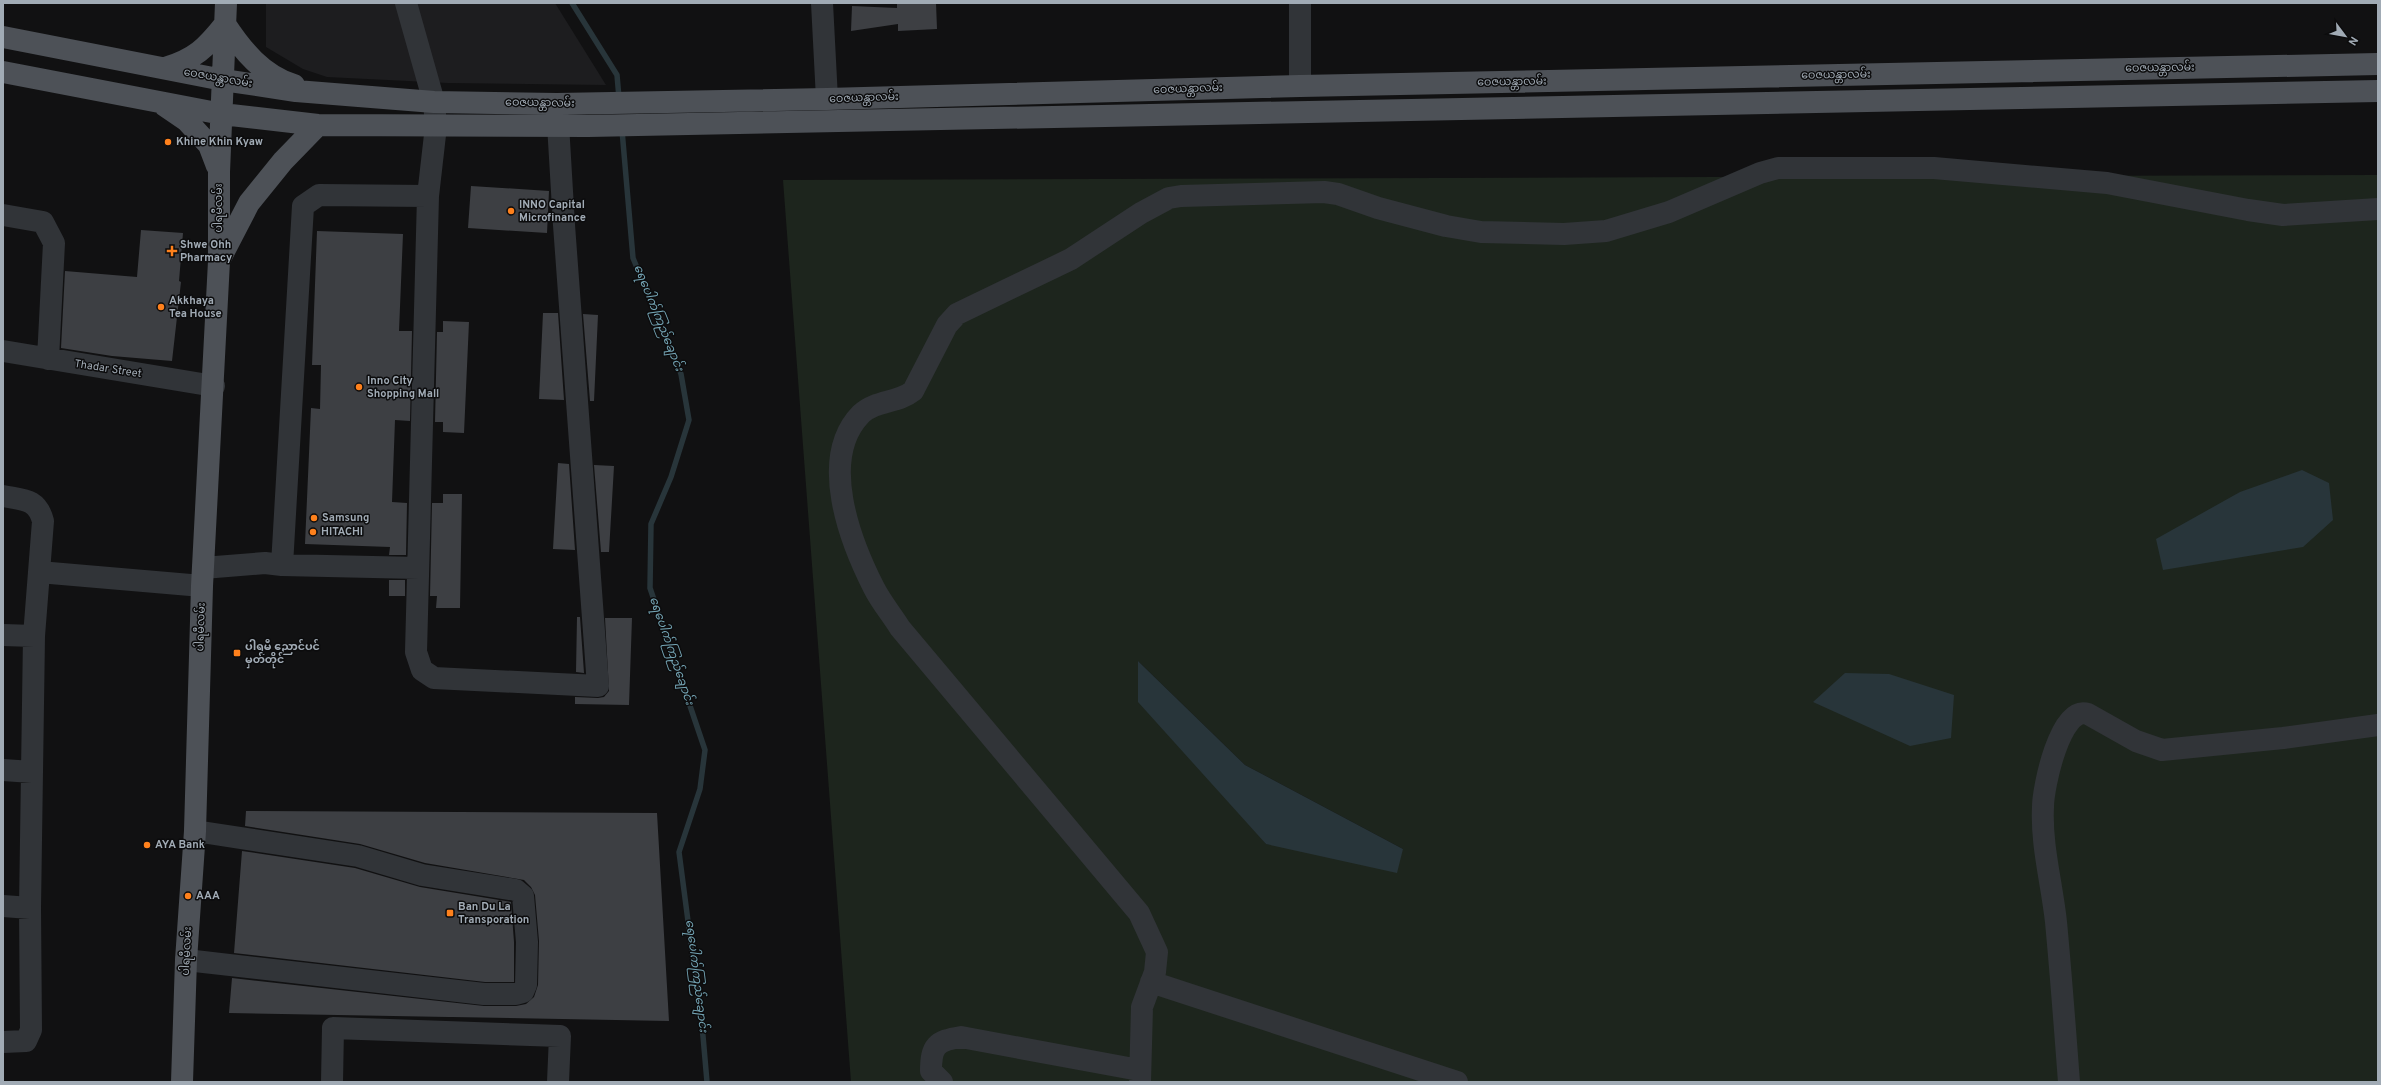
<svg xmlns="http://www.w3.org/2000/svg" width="2381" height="1085" font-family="Overpass,'Noto Sans Myanmar',sans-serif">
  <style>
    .built { fill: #1d1d1f }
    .green { fill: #1d251d; fill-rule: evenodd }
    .water { fill: #28353a }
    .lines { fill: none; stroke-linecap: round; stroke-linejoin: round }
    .stream { stroke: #28353a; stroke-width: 5.5 }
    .building { fill: #3d3f43 }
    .minor { stroke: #313438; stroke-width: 22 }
    .major { stroke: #4d5157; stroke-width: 22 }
    .poi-dot { fill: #ff811c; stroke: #0c0c0d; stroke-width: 1.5 }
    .labels { text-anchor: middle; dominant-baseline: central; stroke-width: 3; stroke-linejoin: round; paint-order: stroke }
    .street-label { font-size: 11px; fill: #a1abb5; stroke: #0c0c0d }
    .poi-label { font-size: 11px; font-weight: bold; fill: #a1abb5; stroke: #0c0c0d; text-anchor: start }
    .water-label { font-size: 12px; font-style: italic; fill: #74a4b4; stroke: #0c0c0d }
  </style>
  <rect width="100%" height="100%" fill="#111112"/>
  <!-- built -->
  <path class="built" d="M266,3H555L606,85L448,83L327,77L303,69L266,47Z"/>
  <!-- green -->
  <path class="green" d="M2378,175V1082H851L783,180ZM1138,661L1245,765L1403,849L1266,844Z"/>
  <!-- water -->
  <path class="water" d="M2302,470L2329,483L2333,520L2303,547L2163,570L2156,539L2240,492Z
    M1138,661L1245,765L1403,849L1397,873L1266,844L1138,702Z
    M1845,673L1889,674L1954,695L1951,738L1910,746L1813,702Z"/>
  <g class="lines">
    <!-- stream -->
    <path class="stream" d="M572,3L617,75L619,98
      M622,130L633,258L681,374L689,420L671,477L651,524L650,588L705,750L700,789L679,852L703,1036L707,1082"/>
  </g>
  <!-- building -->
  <path class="building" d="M897,3H936L937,29L898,31V24L851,31L852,6L897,8Z
    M471,186L549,191L547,233L468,228Z
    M141,230L183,233L179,281L181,282L172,361L112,356L61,348L65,271L137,277Z
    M317,231L403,234L399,331H412L410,421L395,420L392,502L407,503L406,555H389L390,547L305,544L311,408L320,409L321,365H312Z
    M543,313H558L564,400L539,399Z
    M583,314L598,315L594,401H590Z
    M443,321L469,322L464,433L443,432V422H435L437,332H443Z
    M558,463L569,464L575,550L553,549Z
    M594,465L614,466L609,552H601Z
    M443,494H462L460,608H436L437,596H430L432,503H443Z
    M389,580H405V596H389Z
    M577,617H580L584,673L576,672Z
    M605,618H632L629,705L575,704V697L598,698L604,697L609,691Z
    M246,811L657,813L669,1021L229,1013L232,978L484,1006H516L526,1004L534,997L538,985L539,941L535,895L531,887L524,880L425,863L360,844L245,826Z
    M242,851L355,868L420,887L511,902L514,942V982H485L234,953Z"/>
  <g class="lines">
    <!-- minor -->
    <path class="minor" d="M406,3L434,102L436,126L428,196L416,652L422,670L434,678L598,686L564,225L557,107
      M822,3L827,99
      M1300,86V3
      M3,215L43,222L54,243L48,359
      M3,351L214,386
      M3,496C23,500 37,498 43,521L34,636L30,908L31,1030L26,1041L3,1042
      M282,565L418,568
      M203,568L265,563L282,565L303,206L319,195L428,196
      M39,572L202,586
      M3,635L34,636
      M3,770L32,772
      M3,906L30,908
      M186,960L484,994H516L523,992L526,985L527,942L523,896L516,890L422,875L358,856L195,831
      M1151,982L1457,1082
      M332,1082L333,1028L560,1036L558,1082
      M942,1082L931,1071C931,1046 936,1041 961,1037L1139,1070
      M1140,1082L1142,1007L1155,972L1157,952L1139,913L900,628C892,615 881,602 874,588C850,541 818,458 861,414C876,400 898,403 913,391L947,325L957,314L1071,259L1141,213L1169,198L1181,196L1324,192L1338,194L1378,208L1446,226L1481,232L1564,234L1606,231L1669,212L1760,173L1778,168H1934L2107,183L2248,210L2283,215L2378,209
      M2069,1082C2065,1029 2061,975 2056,922C2052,884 2041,845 2043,807C2043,788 2060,705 2088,714L2136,741L2162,750L2283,738L2378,725"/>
    <!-- major -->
    <path class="major" d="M225,24C242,50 263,76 294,85
      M3,37L223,80L296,91L434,102L557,104L827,99L1300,86L2378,64
      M165,68C195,59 206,48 225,24
      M3,72L222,114L318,125L588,126L2378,91
      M165,106L187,121L209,145L217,166
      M220,259L249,203L283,161L318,125
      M182,1082L186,960L195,831L202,586L219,261V172L226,3"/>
  </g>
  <!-- markers -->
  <g class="poi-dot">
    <circle cx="168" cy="142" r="4"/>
    <circle cx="511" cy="211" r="4"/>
    <path d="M170 245h4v4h4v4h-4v4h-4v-4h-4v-4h4z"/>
    <circle cx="161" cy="307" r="4"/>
    <circle cx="359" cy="387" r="4"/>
    <circle cx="314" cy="518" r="4"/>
    <circle cx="313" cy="532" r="4"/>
    <rect x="233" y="649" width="8" height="8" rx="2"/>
    <circle cx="147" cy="845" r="4"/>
    <circle cx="188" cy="896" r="4"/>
    <rect x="446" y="909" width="8" height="8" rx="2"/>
  </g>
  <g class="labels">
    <!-- street labels -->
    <g class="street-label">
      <text transform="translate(2160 68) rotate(-1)">ဝေဇယန္တာလမ်း</text>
      <text transform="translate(1836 75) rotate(-1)">ဝေဇယန္တာလမ်း</text>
      <text transform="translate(218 78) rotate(10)">ဝေဇယန္တာလမ်း</text>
      <text transform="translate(1512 82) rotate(-1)">ဝေဇယန္တာလမ်း</text>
      <text transform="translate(1188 89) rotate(-2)">ဝေဇယန္တာလမ်း</text>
      <text transform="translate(864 98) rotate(-2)">ဝေဇယန္တာလမ်း</text>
      <text transform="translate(540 103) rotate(1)">ဝေဇယန္တာလမ်း</text>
      <text transform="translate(219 208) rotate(-90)">ပါရမီလမ်း</text>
      <text transform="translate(108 369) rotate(9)">Thadar Street</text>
      <text transform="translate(201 627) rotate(-88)">ပါရမီလမ်း</text>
      <text transform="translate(187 951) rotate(-87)">ပါရမီလမ်း</text>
    </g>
    <!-- poi labels -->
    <g class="poi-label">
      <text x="176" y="142">Khine Khin Kyaw</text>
      <text x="519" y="205">INNO Capital<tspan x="519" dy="13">Microfinance</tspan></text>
      <text x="180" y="245">Shwe Ohh<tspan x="180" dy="13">Pharmacy</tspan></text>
      <text x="169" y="301">Akkhaya<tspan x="169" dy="13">Tea House</tspan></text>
      <text x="367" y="381">Inno City<tspan x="367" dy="13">Shopping Mall</tspan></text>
      <text x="322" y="518">Samsung</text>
      <text x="321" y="532">HITACHI</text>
      <text x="245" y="647">ပါရမီ ညောင်ပင်<tspan x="245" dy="13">မှတ်တိုင်</tspan></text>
      <text x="155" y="845">AYA Bank</text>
      <text x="196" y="896">AAA</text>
      <text x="458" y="907">Ban Du La<tspan x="458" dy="13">Transporation</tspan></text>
    </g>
    <!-- water labels -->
    <g class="water-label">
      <text transform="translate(658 318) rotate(68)">ရေပေါက်ကြည်ချောင်း</text>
      <text transform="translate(671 651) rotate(71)">ရေပေါက်ကြည်ချောင်း</text>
      <text transform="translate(696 976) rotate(83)">ရေပေါက်ကြည်ချောင်း</text>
    </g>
  </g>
  <!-- border -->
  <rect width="2381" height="1085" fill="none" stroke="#a1abb5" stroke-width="8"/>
  <!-- north arrow -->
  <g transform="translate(2345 36) rotate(122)" stroke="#0c0c0d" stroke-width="3" paint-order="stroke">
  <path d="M0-3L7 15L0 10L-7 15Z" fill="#a1abb5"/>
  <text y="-6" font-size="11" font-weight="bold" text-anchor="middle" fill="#a1abb5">N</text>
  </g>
</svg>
